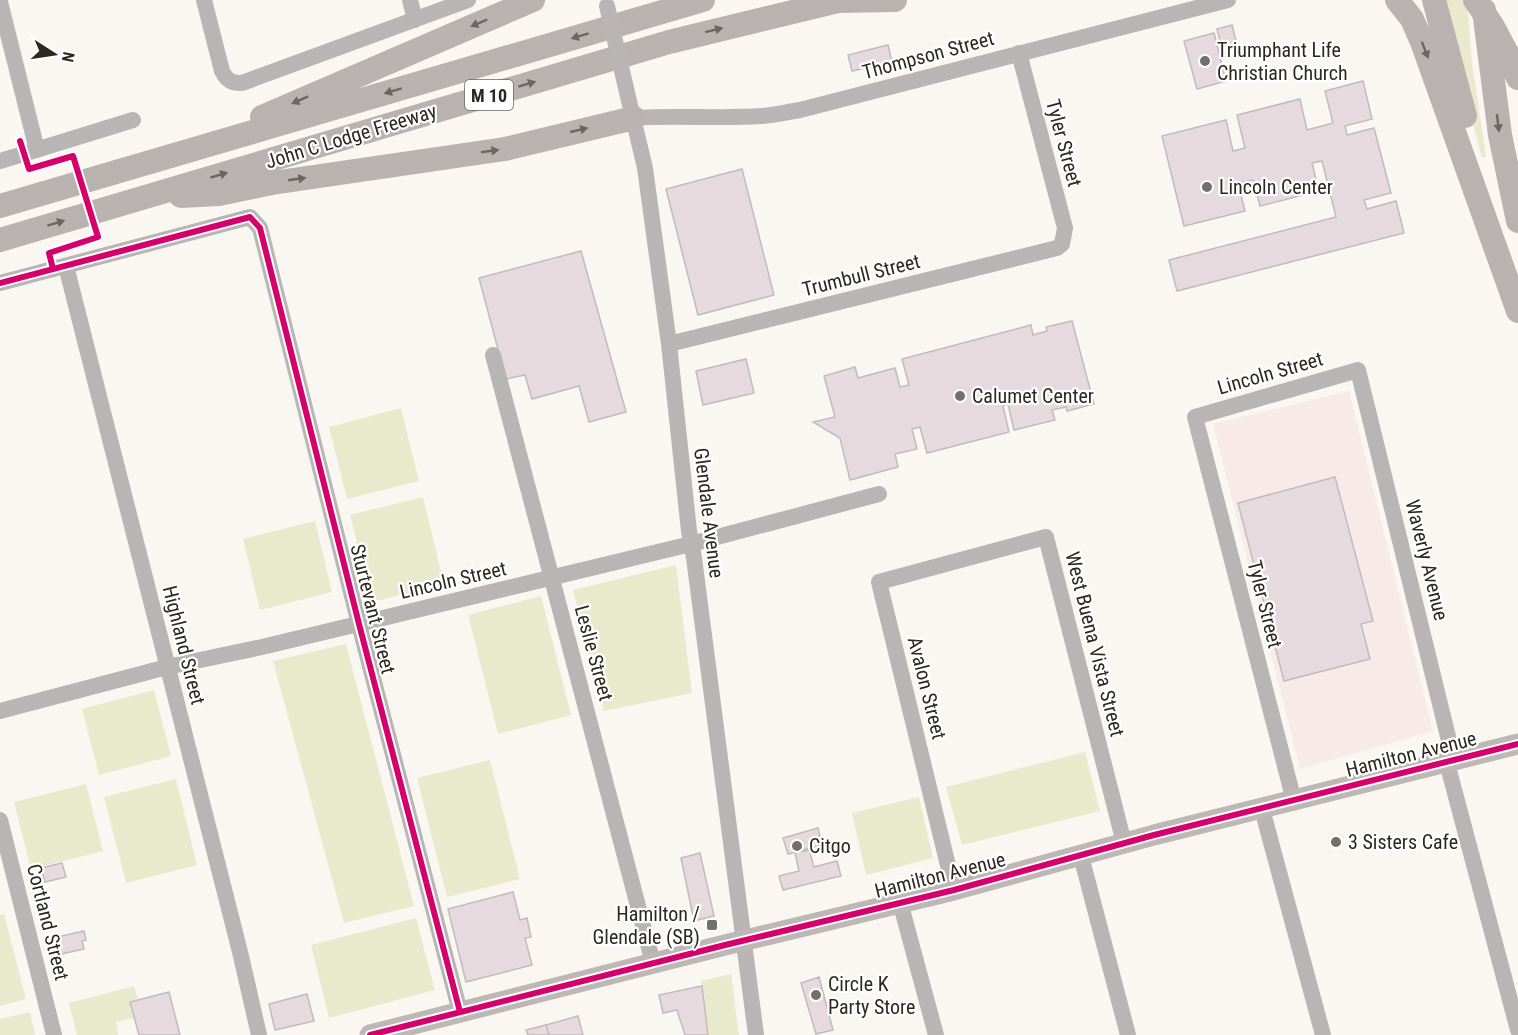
<svg xmlns="http://www.w3.org/2000/svg" width="1518" height="1035" font-family="'Roboto Condensed',sans-serif">
  <style>
    .commercial { fill: #f8eae9 }
    .green { fill: #e9eacc }
    .building { fill: #e6dadf; stroke: #c1bbbc; stroke-width: 1.5 }
    .lines { fill: none; stroke-linecap: round; stroke-linejoin: round }
    .minor { stroke: #b9b5b5; stroke-width: 16 }
    .major { stroke: #bdb8b6; stroke-width: 21 }
    .highway { stroke: #b8b2b1; stroke-width: 24 }
    .minor-bridge { stroke: #b9b5b5; stroke-width: 16 }
    .highway-bridge { stroke: #b8b2b1; stroke-width: 24 }
    .cycleway-casing { stroke: #fff; stroke-width: 10 }
    .cycleway { stroke: #d6006c; stroke-width: 6 }
    .oneway { fill: #6b6661 }
    .poi-dot { fill: #746f69; stroke: #fff; stroke-width: 2 }
    .labels { text-anchor: middle; dominant-baseline: central; stroke-width: 4.5; stroke-linejoin: round; paint-order: stroke }
    .shield { fill: #fff; stroke: #6b6862; stroke-width: 1.5 }
    .shield-label { font-size: 18px; font-weight: bold; fill: #2c271f }
    .poi-label { font-size: 20px; fill: #2c271f; stroke: #fff; text-anchor: start }
    .street-label { font-size: 20px; fill: #2c271f; stroke: #fff }
  </style>
  <rect width="100%" height="100%" fill="#faf6f2"/>
  <!-- commercial -->
  <path class="commercial" d="M1349,391L1433,731L1300,769L1213,424Z"/>
  <!-- green -->
  <path class="green" d="M1440,0H1467L1472,63L1486,156L1482,158Z
    M401,408L419,481L347,499L329,427Z
    M423,497L444,584L372,602L350,515Z
    M315,521L332,592L260,610L243,539Z
    M676,565L692,693L604,711L573,590Z
    M541,596L571,715L498,734L468,615Z
    M346,644L414,906L344,923L273,661Z
    M154,690L171,756L99,775L82,709Z
    M1085,752L1100,811L962,845L946,787Z
    M490,760L520,879L447,897L417,778Z
    M176,779L197,865L126,883L104,797Z
    M86,784L103,851L31,869L14,802Z
    M919,797L933,858L866,875L852,813Z
    M4,914L26,999L0,1006V915Z
    M416,918L435,990L329,1018L311,945Z
    M731,974L739,1035H708L701,981Z
    M134,986L138,999L129,1001L134,1018L116,1022L118,1035H77L69,1003Z
    M30,1012L35,1035H0V1019Z"/>
  <!-- building -->
  <path class="building" d="M1232,25L1239,53L1224,57L1217,29Z
    M1214,33L1226,81L1197,89L1184,41Z
    M888,45L892,62L852,71L848,55Z
    M1363,81L1372,119L1345,126L1347,135L1374,128L1391,193L1364,200L1367,209L1396,201L1404,233L1177,291L1169,260L1336,217L1322,161L1312,163L1319,191L1260,206L1253,180L1238,183L1245,211L1184,226L1162,136L1226,120L1233,151L1245,148L1237,115L1300,99L1307,130L1333,123L1325,91Z
    M742,169L774,295L698,315L666,189Z
    M581,251L626,412L589,422L579,386L532,399L525,375L506,379L479,278Z
    M1072,321L1094,404L1067,411L1066,407L1052,410L1055,420L1014,430L1008,404L1003,406L1009,432L927,453L920,427L912,429L917,449L895,454L898,467L850,480L840,438L813,422L835,417L824,376L855,367L858,378L895,368L900,387L909,385L902,359L1031,325L1033,335L1047,331L1046,327Z
    M746,359L754,393L703,405L696,371Z
    M1335,477L1373,621L1361,624L1370,659L1284,681L1238,503Z
    M818,828L822,845L788,854L783,838Z
    M809,850L814,867L837,861L841,876L783,890L779,876L799,871L795,853Z
    M700,853L714,916L694,921L681,858Z
    M62,863L66,877L45,882L41,868Z
    M513,892L520,920L527,918L531,937L525,938L532,965L466,982L448,909Z
    M84,931L86,940L82,941L84,949L61,954L57,937Z
    M819,977L833,1030L816,1034L801,983Z
    M702,986L708,1035H685L677,1010L663,1013L659,995Z
    M169,992L180,1035H139L130,1002Z
    M307,994L314,1021L275,1030L269,1004Z
    M578,1016L583,1035H549L546,1025Z
    M546,1025L549,1035H528L526,1030Z"/>
  <g class="lines">
    <!-- minor -->
    <path class="minor" d="M204,0L222,71C227,81 232,83 242,83L468,0
      M410,0L415,20
      M0,2L37,150
      M625,84L645,168L669,344L689,531L694,558L756,1035
      M634,118C677,115 719,119 762,116C775,115 787,112 800,110L1228,0
      M0,161L133,120
      M66,266L240,952L259,1035
      M0,283L250,217L260,228L359,624L460,1012
      M669,344L1057,248L1062,244L1065,228L1019,53
      M493,355L653,963
      M0,711L167,667L262,647L691,544L879,494
      M1447,763L1518,1030
      M1294,801L1195,417L1358,370L1454,761
      M1262,809L1323,1035
      M0,820L54,1035
      M1081,856L1128,1035
      M954,890L879,582L1046,537L1124,843
      M900,902L936,1035"/>
    <!-- major -->
    <path class="major" d="M370,1035L725,945L954,890L1154,835L1518,744"/>
    <!-- highway -->
    <path class="highway" d="M1397,0L1412,19L1422,42L1518,311
      M1434,0L1465,116
      M837,1L895,0
      M1484,10L1500,135L1518,221
      M1509,57L1518,78
      M262,117L533,0
      M181,196L219,194L272,183L505,149L634,118
      M0,206L703,0
      M0,240L669,42L842,0"/>
    <!-- minor-bridge -->
    <path class="minor-bridge" d="M607,6L625,84"/>
    <!-- highway-bridge -->
    <path class="highway-bridge" d="M1475,0L1492,25L1509,57"/>
    <defs>
      <path id="cycleway" d="M20,141L29,169L73,156L98,237L49,253L53,269
        M0,283L250,217L260,228L359,624L460,1012
        M370,1035L725,945L954,890L1154,835L1518,744"/>
    </defs>
    <!-- cycleway casing -->
    <use href="#cycleway" class="cycleway-casing"/>
    <!-- cycleway -->
    <use href="#cycleway" class="cycleway"/>
  </g>
  <!-- one-way arrows -->
  <defs><path id="oneway-solid" d="M-6-.8H1V-3.2L6.5 0L1 3.2V.8H-6Z" transform="scale(1.5)"/></defs>
  <g class="oneway">
    <use href="#oneway-solid" transform="translate(479 23) rotate(157)"/>
    <use href="#oneway-solid" transform="translate(714 30) rotate(-14)"/>
    <use href="#oneway-solid" transform="translate(580 36) rotate(163)"/>
    <use href="#oneway-solid" transform="translate(1425 50) rotate(69)"/>
    <use href="#oneway-solid" transform="translate(527 84) rotate(-17)"/>
    <use href="#oneway-solid" transform="translate(393 91) rotate(163)"/>
    <use href="#oneway-solid" transform="translate(300 100) rotate(156)"/>
    <use href="#oneway-solid" transform="translate(1498 123) rotate(83)"/>
    <use href="#oneway-solid" transform="translate(579 130) rotate(-13)"/>
    <use href="#oneway-solid" transform="translate(490 151) rotate(-8)"/>
    <use href="#oneway-solid" transform="translate(219 175) rotate(-17)"/>
    <use href="#oneway-solid" transform="translate(297 179) rotate(-8)"/>
    <use href="#oneway-solid" transform="translate(56 223) rotate(-17)"/>
  </g>
  <!-- markers -->
  <g class="poi-dot">
    <circle cx="1205" cy="61" r="6"/>
    <circle cx="1207" cy="187" r="6"/>
    <circle cx="960" cy="396" r="6"/>
    <circle cx="1336" cy="842" r="6"/>
    <circle cx="797" cy="846" r="6"/>
    <rect x="706" y="919" width="12" height="12" rx="3"/>
    <circle cx="816" cy="995" r="6"/>
  </g>
  <g class="labels">
    <!-- shield labels -->
    <rect class="shield" x="465" y="80" width="48" height="30" rx="4.5"/>
    <g class="shield-label">
      <text x="489" y="95">M 10</text>
    </g>
    <!-- poi labels -->
    <g class="poi-label">
      <text x="1217" y="50">Triumphant Life<tspan x="1217" dy="23">Christian Church</tspan></text>
      <text x="1219" y="187">Lincoln Center</text>
      <text x="972" y="396">Calumet Center</text>
      <text x="1348" y="842">3 Sisters Cafe</text>
      <text x="809" y="846">Citgo</text>
      <text x="700" y="914" text-anchor="end">Hamilton /<tspan x="700" dy="23">Glendale (SB)</tspan></text>
      <text x="828" y="984">Circle K<tspan x="828" dy="23">Party Store</tspan></text>
    </g>
    <!-- street labels -->
    <g class="street-label">
      <text transform="translate(928 55) rotate(-15)">Thompson Street</text>
      <text transform="translate(351 136) rotate(-17)">John C Lodge Freeway</text>
      <text transform="translate(1064 143) rotate(75)">Tyler Street</text>
      <text transform="translate(861 275) rotate(-14)">Trumbull Street</text>
      <text transform="translate(1270 373) rotate(-16)">Lincoln Street</text>
      <text transform="translate(709 513) rotate(83)">Glendale Avenue</text>
      <text transform="translate(1427 560) rotate(76)">Waverly Avenue</text>
      <text transform="translate(453 580) rotate(-13)">Lincoln Street</text>
      <text transform="translate(1265 604) rotate(76)">Tyler Street</text>
      <text transform="translate(373 609) rotate(76)">Sturtevant Street</text>
      <text transform="translate(1095 644) rotate(76)">West Buena Vista Street</text>
      <text transform="translate(184 645) rotate(76)">Highland Street</text>
      <text transform="translate(594 653) rotate(75)">Leslie Street</text>
      <text transform="translate(927 688) rotate(76)">Avalon Street</text>
      <text transform="translate(1411 754) rotate(-14)">Hamilton Avenue</text>
      <text transform="translate(940 875) rotate(-14)">Hamilton Avenue</text>
      <text transform="translate(48 922) rotate(76)">Cortland Street</text>
    </g>
  </g>
  <!-- north arrow -->
  <g transform="translate(54 54) rotate(102)" stroke="#ffffff" stroke-width="4.5" paint-order="stroke">
  <path d="M0-4.5L10 22L0 15L-10 22Z" fill="#2c271f"/>
  <text y="-9" font-size="16" font-weight="bold" text-anchor="middle" fill="#2c271f">N</text>
  </g>
</svg>
